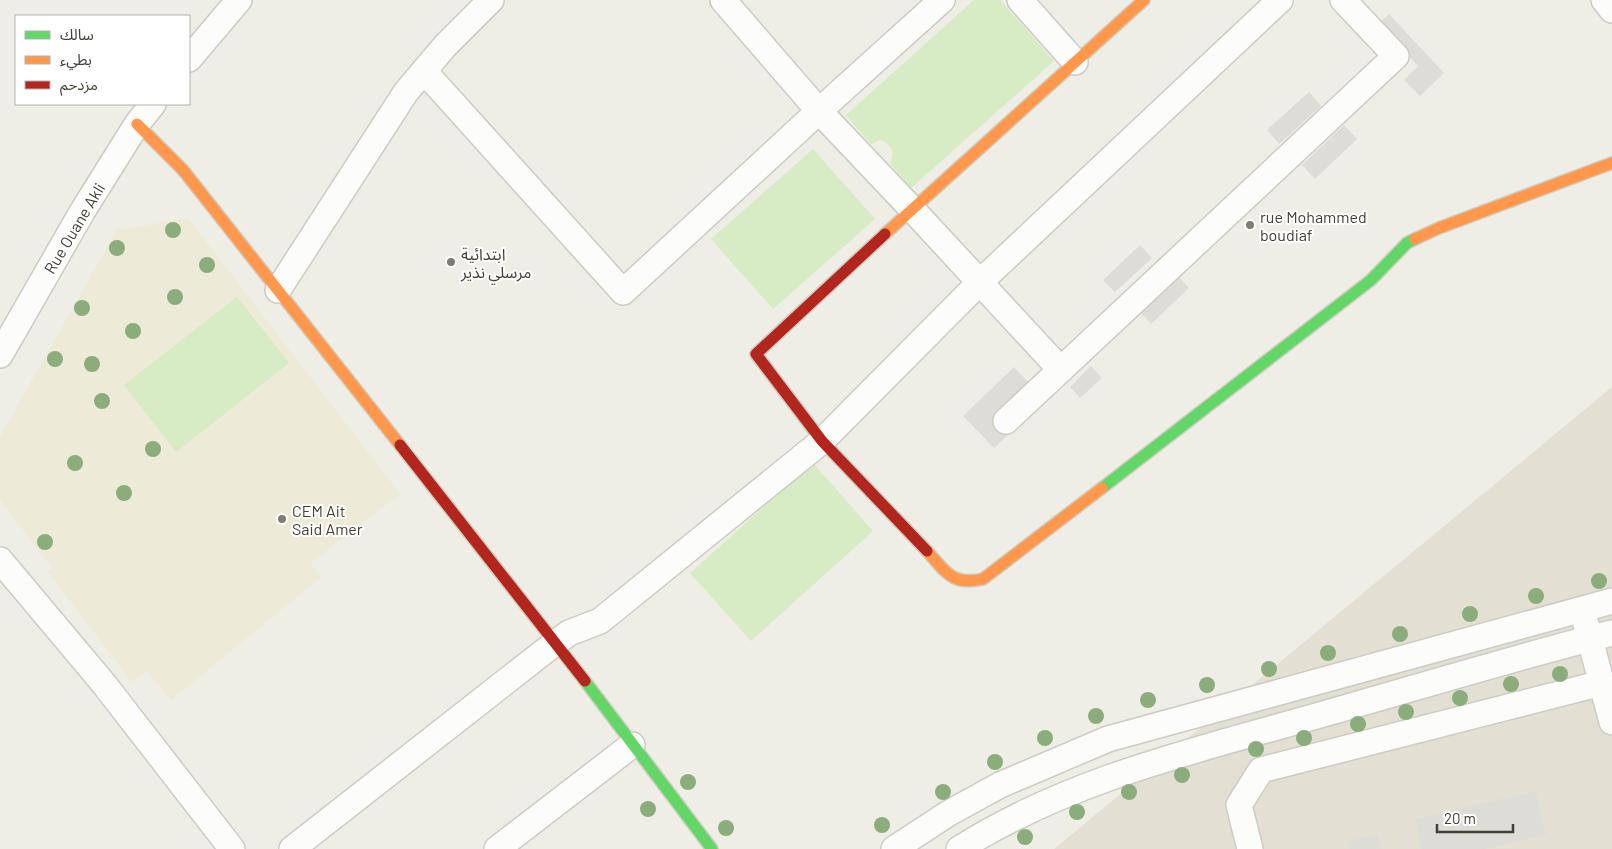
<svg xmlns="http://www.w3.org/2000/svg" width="1612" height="849" font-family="Barlow,'Noto Sans Arabic',sans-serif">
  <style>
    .residential { fill: #e3e0d3 }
    .education { fill: #edead7 }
    .green { fill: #d7ebc4 }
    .parking { fill: #dddcd6 }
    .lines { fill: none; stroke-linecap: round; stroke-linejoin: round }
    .street-casing { stroke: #cccbc4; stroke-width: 28 }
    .fast-casing { stroke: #ceccbd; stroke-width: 14 }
    .slow-casing { stroke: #ceccbd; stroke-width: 14 }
    .jam-casing { stroke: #ceccbd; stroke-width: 14 }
    .street { stroke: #fcfcfb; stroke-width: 25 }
    .fast { stroke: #63d668; stroke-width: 11 }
    .slow { stroke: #ff974d; stroke-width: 11 }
    .jam { stroke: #b3261e; stroke-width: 11 }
    .tree { fill: #8bad7b }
    .poi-dot { fill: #807c72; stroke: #fff; stroke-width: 2 }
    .labels { text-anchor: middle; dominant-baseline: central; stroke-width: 4; stroke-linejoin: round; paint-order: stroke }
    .poi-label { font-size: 16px; fill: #443f33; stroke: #fff; text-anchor: start }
    .street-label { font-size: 16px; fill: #443f33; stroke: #fff }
  </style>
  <rect width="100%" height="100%" fill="#eeede6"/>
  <!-- residential -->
  <path class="residential" d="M1612,387V849H1054Z"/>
  <!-- education -->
  <path class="education" d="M188,218L400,494L310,563L321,577L171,700L147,671L132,682L48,572L52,568L0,500V437L117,230Z"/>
  <!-- green -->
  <path class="green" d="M974,0H1000L1054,61L911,188L890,163C895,152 892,144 880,140L871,144L846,115Z
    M813,149L875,219L773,309L711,239Z
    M237,297L289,363L176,452L124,385Z
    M813,463L873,531L751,641L690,573Z"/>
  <!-- parking -->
  <path class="parking" d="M1389,14L1444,73L1420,96L1404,80L1418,66L1379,23Z
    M1309,92L1321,106L1279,144L1267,130Z
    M1344,125L1357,139L1315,179L1302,165Z
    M1140,245L1152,258L1115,292L1103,280Z
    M1179,277L1189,288L1151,324L1141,313Z
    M1091,366L1102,378L1080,398L1070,387Z
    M1014,367L1045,400L994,448L963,416Z
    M1536,791L1546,835L1485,849H1421L1415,819Z
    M1378,834L1382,849H1349L1348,841Z"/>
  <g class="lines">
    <defs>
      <path id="street" d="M723,0L819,111L912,209L1061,370
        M1020,0L1075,62
        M1604,0L1612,10
        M189,59L239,0
        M424,71L623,292L819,111L942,0
        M278,290L406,92L445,46L491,0
        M0,355L82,212L137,124L153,104
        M1006,421L1396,56L1343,0
        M0,560L104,684L232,849
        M1586,624L1612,722
        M292,849L555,643L569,633L600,621L822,441L979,283L1280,0
        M497,849L632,745
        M894,849L949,813L1000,785L1108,739L1612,601
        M959,849C1066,781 1192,751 1313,717C1412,689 1512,658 1612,633
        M1250,849L1239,805L1261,770L1602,683"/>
      <path id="fast" d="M1102,488L1371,280L1407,243L1415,239
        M585,681L712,849"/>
      <path id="slow" d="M137,124L183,170L400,445
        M885,234L1144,0
        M1415,239L1439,228L1612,163
        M927,551C946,572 952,586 983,579L1102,488"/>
      <path id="jam" d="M885,234L756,354L822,441L927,551
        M400,445L585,681"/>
    </defs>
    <!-- street casing -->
    <use href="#street" class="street-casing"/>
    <!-- fast casing -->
    <use href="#fast" class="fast-casing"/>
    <!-- slow casing -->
    <use href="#slow" class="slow-casing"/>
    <!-- jam casing -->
    <use href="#jam" class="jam-casing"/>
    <!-- street -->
    <use href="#street" class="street"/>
    <!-- fast -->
    <use href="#fast" class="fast"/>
    <!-- slow -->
    <use href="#slow" class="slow"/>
    <!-- jam -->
    <use href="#jam" class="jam"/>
  </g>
  <!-- trees -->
  <g class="tree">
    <circle cx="173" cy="230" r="8"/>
    <circle cx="117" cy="248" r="8"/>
    <circle cx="207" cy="265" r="8"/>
    <circle cx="175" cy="297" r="8"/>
    <circle cx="82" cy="308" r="8"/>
    <circle cx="133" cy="331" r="8"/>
    <circle cx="55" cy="359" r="8"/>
    <circle cx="92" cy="364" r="8"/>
    <circle cx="102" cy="401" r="8"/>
    <circle cx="153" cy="449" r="8"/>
    <circle cx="75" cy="463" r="8"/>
    <circle cx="124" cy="493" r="8"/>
    <circle cx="45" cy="542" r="8"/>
    <circle cx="1599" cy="581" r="8"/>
    <circle cx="1536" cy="596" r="8"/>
    <circle cx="1470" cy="614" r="8"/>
    <circle cx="1400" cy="634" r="8"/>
    <circle cx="1328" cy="653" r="8"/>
    <circle cx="1269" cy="669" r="8"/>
    <circle cx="1560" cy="674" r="8"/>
    <circle cx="1511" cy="684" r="8"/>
    <circle cx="1207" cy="685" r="8"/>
    <circle cx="1460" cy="698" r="8"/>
    <circle cx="1148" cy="700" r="8"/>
    <circle cx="1406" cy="712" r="8"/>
    <circle cx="1096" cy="716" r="8"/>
    <circle cx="1358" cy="724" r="8"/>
    <circle cx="1045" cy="738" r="8"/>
    <circle cx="1304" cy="738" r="8"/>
    <circle cx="1256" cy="749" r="8"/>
    <circle cx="995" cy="762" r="8"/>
    <circle cx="1182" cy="775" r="8"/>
    <circle cx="688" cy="782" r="8"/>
    <circle cx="943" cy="792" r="8"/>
    <circle cx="1129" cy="792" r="8"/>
    <circle cx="648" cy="809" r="8"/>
    <circle cx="1077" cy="812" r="8"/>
    <circle cx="882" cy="825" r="8"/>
    <circle cx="726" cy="828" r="8"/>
    <circle cx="1025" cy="837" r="8"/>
  </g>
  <!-- markers -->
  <g class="poi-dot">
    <circle cx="1250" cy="225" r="5"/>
    <circle cx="451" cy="262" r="5"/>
    <circle cx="282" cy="519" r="5"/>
  </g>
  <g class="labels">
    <!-- poi labels -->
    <g class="poi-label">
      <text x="1260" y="216">rue Mohammed<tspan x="1260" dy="18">boudiaf</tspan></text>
      <text x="461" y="253">ابتدائية<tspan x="461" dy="18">مرسلي نذير</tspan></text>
      <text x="292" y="510">CEM Ait<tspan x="292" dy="18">Said Amer</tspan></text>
    </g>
    <!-- street labels -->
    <g class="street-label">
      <text transform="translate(74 228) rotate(-59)">Rue Ouane Akli</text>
    </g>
  </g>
  <!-- legend -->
  <rect x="15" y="15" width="175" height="90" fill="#ffffff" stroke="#b4b2ad"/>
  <rect x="25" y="31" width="25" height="8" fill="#63d668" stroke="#b4b2ad"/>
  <text x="60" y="40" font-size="15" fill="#443f33">سالك</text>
  <rect x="25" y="56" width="25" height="8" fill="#ff974d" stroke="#b4b2ad"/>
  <text x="60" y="65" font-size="15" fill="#443f33">بطيء</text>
  <rect x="25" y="81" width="25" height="8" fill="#b3261e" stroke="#b4b2ad"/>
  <text x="60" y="90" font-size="15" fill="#443f33">مزدحم</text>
  <!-- scale -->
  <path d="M1437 824v8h76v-8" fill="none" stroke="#443f33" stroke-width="2.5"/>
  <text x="1444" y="824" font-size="15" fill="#443f33" stroke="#ffffff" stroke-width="4" paint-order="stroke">20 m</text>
</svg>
